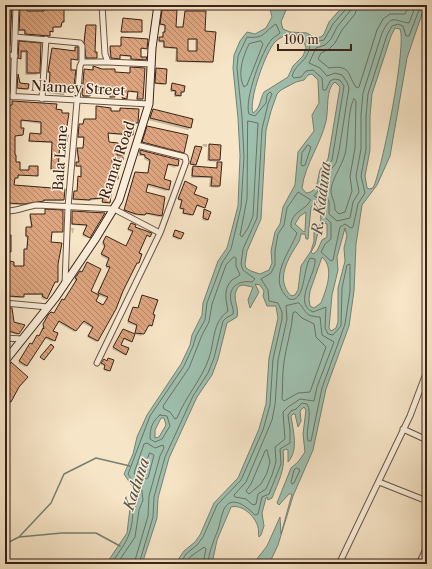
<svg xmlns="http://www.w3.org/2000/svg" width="432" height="569" font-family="'Libre Caslon Text',serif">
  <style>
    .water { fill: #9ec0af; stroke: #768172; fill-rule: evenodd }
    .shadow { fill: #0003; fill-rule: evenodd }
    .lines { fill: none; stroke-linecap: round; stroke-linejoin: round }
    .shore { stroke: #6c7263; stroke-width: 1 }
    .stream { stroke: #768172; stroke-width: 1.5 }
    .building { fill: url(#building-back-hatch); stroke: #392317; fill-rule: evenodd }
    .street-casing { stroke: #685443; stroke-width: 7 }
    .secondary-casing { stroke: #392317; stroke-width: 9 }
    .street { stroke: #faeedb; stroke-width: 5 }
    .secondary { stroke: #faeedb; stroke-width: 7 }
    .labels { text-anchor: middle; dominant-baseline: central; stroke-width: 3; stroke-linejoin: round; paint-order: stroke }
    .street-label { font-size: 14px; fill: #392317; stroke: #faeedb }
    .water-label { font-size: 15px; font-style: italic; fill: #575245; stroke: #faeedb }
  </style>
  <defs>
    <pattern id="building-back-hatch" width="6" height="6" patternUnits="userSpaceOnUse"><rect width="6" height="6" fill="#dda57f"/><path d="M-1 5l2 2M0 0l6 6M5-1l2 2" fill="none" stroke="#b48667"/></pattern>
  </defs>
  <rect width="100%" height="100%" fill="#f7e5c7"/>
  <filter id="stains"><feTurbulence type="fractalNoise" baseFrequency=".005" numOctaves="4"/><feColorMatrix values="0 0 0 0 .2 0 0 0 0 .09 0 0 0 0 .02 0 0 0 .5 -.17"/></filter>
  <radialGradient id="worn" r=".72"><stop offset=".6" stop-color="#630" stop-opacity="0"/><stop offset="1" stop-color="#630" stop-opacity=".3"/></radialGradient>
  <!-- water -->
  <path class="water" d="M269,5H288L281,22L283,29L290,32L307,33L315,38L321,37L324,34L329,22L344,5H425L407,58L390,156L377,185L362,205L356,244L354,291L349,326L326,389L313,450L293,496L278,545L269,564H265L262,559L260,564H253L267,546L280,517L281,534L292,494H289L279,505L277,503L291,468L298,462L305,452L303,434L306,410L304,407L300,411L301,421L298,427L295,414H293L291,416C293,431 299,450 288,462V450L286,449L283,451C286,469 278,482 272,498L268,500L267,497L266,498L262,513L264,526L261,535L259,537C258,534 259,530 258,527C255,516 242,504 231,507L217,540L212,564H175L184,551L195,542L200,535L214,503L238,478L259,429L266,404L269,358L278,318L276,306H267L263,296L264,291L260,285L255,284L259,292L250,308L248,300L253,287L243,285L239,286C230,297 240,306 237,317L227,323L218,359L212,375L197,397L169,458L158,498L157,518L142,564H106L127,533L130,508L135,498L132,486L124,474L133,454L137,437L147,415L181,364L190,345L192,335L202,315L203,303L218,261L227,248L238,206L240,156L238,118L233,68L234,55L240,41L247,32L255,34L266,28L272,17ZM395,28L400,29C407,44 382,171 373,188L369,189L367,188L365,176L370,150V116L372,94L391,36ZM286,35H296L303,38L306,48L303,56L293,66L288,77L264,92C260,98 261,108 253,113C248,101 266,51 275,42C278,39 282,37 286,35ZM312,74L318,80L319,103L312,115L314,131L298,152L295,185L283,207L280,224L275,232L271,251L272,263L269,270L260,274L251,271L246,268L245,264L247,251L261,219L266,130L271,111L277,94L281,90L296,82L304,80L308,75ZM335,82L340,87L328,159C326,163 322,166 320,170C317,179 319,192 306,193L302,188C305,164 321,144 326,121C329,110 325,89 335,82ZM317,202H320L321,223L320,225L314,227V241L311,251L301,266L298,290L295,295L291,296C275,279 288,259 298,243C300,241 300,237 301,234H305L306,239H308L311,207ZM306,212L305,231L304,232L295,224L300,216ZM324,223L327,224V237L322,240L317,251L313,254L311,252L315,245L318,232ZM345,228L347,236L344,248L345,261L338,288V322L336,328L331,331L329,328L332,295L338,270L337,257ZM322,257C335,268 326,290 321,303L314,308L310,306L309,299L310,291ZM161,418H164L166,425L159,437L155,438V430Z"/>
  <!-- shadow -->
  <path class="shadow" d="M5,5H11L9,46L6,51Z
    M44,6L63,9V22L60,23L59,28L52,27V31L49,32L48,37L24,35V31H18L20,9L26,12H43Z
    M163,11L175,28H182L185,12L204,32L212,61L211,63L175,62L176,49L163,48V43L158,42L164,33V26L159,25ZM187,40H195V52H187Z
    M123,20L141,31L122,33Z
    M87,26L96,58L95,59H85L83,45L85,28Z
    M122,38L146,48L140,49L139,58L145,59L144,61L129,60L130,57L119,56L117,60L110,59L109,48L120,47Z
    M19,42L39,44V73L36,75H25V53H20V58L16,60L17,45Z
    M75,48L77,59L70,60V70L73,85L70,86L69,90H63L62,95L48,93L49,73H47L51,51L74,52Z
    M5,59L8,62L7,91H5Z
    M93,67L95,69L129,74L131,68L142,99L136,100L137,93L127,92L125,100L122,99V93L114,92L112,98H109V95H100L101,91H90L88,97H82L83,72L92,71Z
    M156,69L165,83L163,85L154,84Z
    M17,76L19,84L27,89L26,90L17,89Z
    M172,85L183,92L178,97H174V92H170Z
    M13,102L55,110L61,114H68L66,125L61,127V136H66V142L59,143L56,171L50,170L52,143L28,142L30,134L40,135V124L20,121V129L22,134L14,137V156L19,171H28L29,167L37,175L17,176L14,179L13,186L63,200L61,201H43L22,205L5,204V106H11Z
    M96,107L110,112H119L120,109L137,123L132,124L131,136L107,134L108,143L116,156L122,160L111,161L112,176L117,178L108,179V204L102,203V199L88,201L72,200L73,193L77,192V179L80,178L81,167H75L78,163L76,150L83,149V138H77L78,126L83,125L84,120H95Z
    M153,110L190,128L188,130L148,120Z
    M148,127L183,152L181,154L141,144Z
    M203,144H207V147L202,146Z
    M210,145L219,160L217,162L207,161L208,148Z
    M141,151L178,160L175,168L167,165L163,180L168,189L166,191L147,186L145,193L161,216L159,217L144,214L143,216L134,215L123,212L134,175L135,173L147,174L149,162L144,159V156H138Z
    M218,163L219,186L218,188L209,187L210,178H191V169L193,167L215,169Z
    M185,182L193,195L204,207L203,208L196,206L191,216L182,214L183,210L179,209L181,201L178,200Z
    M46,210L62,232L51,233L50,243L57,264V281L54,283L45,300L41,298L42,295H23L22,298H16L5,296V272H8L9,264L10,263L13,267H23V251L26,250L27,238L25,237V229L31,228L29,216L44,215Z
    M204,211L207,220L206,221L202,220Z
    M72,212L103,213L88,238L82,236L87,226L71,225Z
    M131,224L148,237H146L138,253V263L136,264L98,341L96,342L87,337L92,328L82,323L74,332L57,322L52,331L54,340L52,342L44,338L25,367L18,363L28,346L31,345L37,336L39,337L46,318L53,314L62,300L64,301L76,281L74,280L78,274L82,273L87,264L90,292L96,295L110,269L106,268L108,260L101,256L104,248L102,244L105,238L126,247L132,233L127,230ZM98,295L107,299L103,306L94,301Z
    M71,228H74L73,233H72Z
    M175,231L183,234L179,240L172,237Z
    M143,296L151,315V326L147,327L141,336L134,334L130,342L123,339L119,346L125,354L124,355L112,349L122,331L134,335L136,326L127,323L132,310L133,308L137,309Z
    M5,308L19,333L17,335L5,331Z
    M108,359L113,361L108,372L103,370L105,366L101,365L103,361L106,362Z
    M5,367L18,387L12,397L5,393Z"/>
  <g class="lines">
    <!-- shore -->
    <path class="shore" d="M347,5L346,9L333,24L324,40L310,43C309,62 297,61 292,76L294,78L301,77L306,71L313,70L322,78L323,90H326L330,81L334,79L340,80L344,86L332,160L325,170L322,186L314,196L323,201L325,217L331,223V239L325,244L321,252L331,261L333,260L340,227L345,224L351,228L353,227L358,204L365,193L361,176L366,149V116L368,94L387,35L392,26L398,24L403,26L406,36H409L421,5
      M352,5L350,11L337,27L331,39L325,45L316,48L309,63L320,68L327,76L335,73L342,75L347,82L349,88L339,151L336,163L329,172L327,187L323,193L329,201V214L337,221L350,218L353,202L359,192L356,176L361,149V115L363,93L382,33C392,13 393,21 409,23L416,5
      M358,5L355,14L342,30L335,43L329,49L321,53L318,59L329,68C353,64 347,77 357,88L359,87L377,30L383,19L390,14H405L409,5
      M261,41L263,44L247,85L244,87C237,74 243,56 249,44Z
      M354,99L356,101L355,148L350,176L352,191L345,212L339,214L335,210C335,202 332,198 331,192C330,182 342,166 345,154C348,142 348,107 354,99Z
      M248,121L258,123L253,216L248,228L242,237L240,235L247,199Z
      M308,145L311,147L305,165L302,166L301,164L302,153Z
      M234,257L236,258V266L240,275C238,277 235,278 232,280C223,289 226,300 228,311C212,323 215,340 209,358C202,379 186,396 177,418L175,419L170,412L164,409L163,406L189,368L202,335L209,322L212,304L226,265Z
      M299,303C308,313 304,316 320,317L322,335L334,342L317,387L314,401L300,399L288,407L283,412L285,439L275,447L276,462L272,475L266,489L258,494L256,504L253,505L246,499L235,497L234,495L246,482L272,420L275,405L278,360L287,319L286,306Z
      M296,312L302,318L314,324L316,337L326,347L310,392L298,393L284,401L282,399C283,387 282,375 284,362C286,346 292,330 293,313Z
      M160,415L167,416L170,426L162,439L155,442L150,439C150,429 152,421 160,415Z
      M267,450L270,462L267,473L261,484L249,494L246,491L251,484L265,451Z
      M150,453L154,455L148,478L146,479L142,472Z
      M297,468L300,470L294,483L292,484L291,482L294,470Z
      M111,564C125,543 132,537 133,511C134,507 138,504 138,499C140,489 133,482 128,474L150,416L184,366L193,346L196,336L205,320L207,303L222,263L231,249L241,207L244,157L242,117L237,68L238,56L247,37C265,39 263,32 276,24L280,33C278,35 274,37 272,39C262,50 244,100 249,114L255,116L266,103L267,95L270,92L272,94L268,104L262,129L257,218L243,249L241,264L243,270L255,279L252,282C238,280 228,287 231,302C232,306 234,310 233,314L226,318L223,321L214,358L208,373L193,396L165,457L154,497L153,517L139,564
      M117,564L135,537L139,510L143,500L141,484L134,473L144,444L147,443L155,448L163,445L164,448L160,456L149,496L148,516L134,564
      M180,564L186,554L197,545L203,537L217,505L241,480L263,430L270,405L273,359L282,319V312L278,303L269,301L268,290L261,279L271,273L275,265V251L278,234L284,225L287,208L298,192L311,200C309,202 307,206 305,207C298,212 290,217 291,227L297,233C290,252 266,280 289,299C305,304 303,269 310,258L315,259C317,273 292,303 313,312L326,307L325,328L328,334L333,335L341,326L342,288L347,265L350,264V291L345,324L322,388L311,441H308C305,430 313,412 307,404L302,403L296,409L291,411L288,415L290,430V443L280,449L281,464L269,494L262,497L258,514L255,515C247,507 232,494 224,509C221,516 220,524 218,530C213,542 209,552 208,564
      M185,564L190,557L204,547L206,549L203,564"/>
    <!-- stream -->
    <path class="stream" d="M19,537L62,533H96L120,546
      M5,544L19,537L51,503L64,474L96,458L130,466"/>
  </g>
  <!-- building -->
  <path class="building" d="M7,5H12L10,46H5V15H7Z
    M44,5H56V8H64V22H62L61,27H53V32L50,31V36L25,34V30H19L20,8H27V11H44Z
    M162,10H177L176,27H183L185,11H206L205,31L216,32L213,62L177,61V48L164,47V41H159V37H163V32H165V25L160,24ZM188,39H197V51H188Z
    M123,18L142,20V32H121Z
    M86,25H96L95,52H97V58H86L84,43Z
    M121,37L148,39L147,49L141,48V57H147L146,60L131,59V56L120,55V59L111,58L110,46H121Z
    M19,41L41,43L40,73H27V51H21V59L18,58Z
    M75,47H78V60L71,59V70H76L74,85H71V90L64,89V94L49,92L50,72H48L52,48L75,51Z
    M93,66L102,69H115V72L130,73V67L145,68L143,99H137L138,92L128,91L127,99L122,98L123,92L115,91V97H110V94H101V90H91L90,96H83L82,94L84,71V69L93,70Z
    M156,68L167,69L166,84L155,83Z
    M5,73H10L9,90L6,91Z
    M18,74L20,83L29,84L28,89L17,88Z
    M172,83L185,86L184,92H181V96L175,95L176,91L171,90Z
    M12,101L57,104L56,109L62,110V113H69L67,126H62V135H68L67,142H60L58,170L51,169L52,142L29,141L30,133L41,134V122L21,120V128H24L23,135L15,136V155H16V162H20V170H29V166H38V176L18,175V178H15L14,185L65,189L64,200H44V201L24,204L6,203V186H8L9,178H7V168H5V106L12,105Z
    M96,106L111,108V111H120V108L139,109L138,123H133V135L108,133L109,142L118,143L117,155H123V160H112L113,175H118V179L109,178L108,188H112L110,203L102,202L103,198L90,199V200L73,199L74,191H77L78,176L81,177V166H76V162H79L77,148H83L84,137H78L79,124H83L84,119H96Z
    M153,109L193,119L191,128L150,118Z
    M147,126L188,135L184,153L142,142Z
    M209,144L221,145L220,160H209Z
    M195,146L202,147L196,165L190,164Z
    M140,150L179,160L178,166L168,164L164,179L171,181L169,190L148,184L146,192L165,197L162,216L146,213L145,215L136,214L124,210L135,172L148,173L150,160L145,157V155L140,154Z
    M217,162H222L220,186H211L212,177L192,176L193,166L217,168Z
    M185,181L197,187L194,194L208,199L205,208L197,205L193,215L183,213L184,209L180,208L182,200L178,199Z
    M45,209L63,210V232H52L51,242L62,243L58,264V282H55L47,299L42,296L43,294H24V297L8,296V290L5,289V271H9L10,261L14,262V266H24V249H27L28,236H26V227H32L30,214H45Z
    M204,209L211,212L208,220L203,218Z
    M72,211L105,213L90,238L83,234L87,225L72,224Z
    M131,223L136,225L135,227L152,233L150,237L147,235L139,253L142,254L139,263H137L123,291L116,309L98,341L88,336L93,327L84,321L76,331L59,321L53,331L58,333L55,341L46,337L27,366L19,361L30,343L32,344L37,335L39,336L43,328L44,329L43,324L48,315L51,312L54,313L62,299L64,300L77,279L75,278L80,271L82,272L87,262L101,269L91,291L99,295L96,301L103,305L108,297L98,293L110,267L106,266L109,258L101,254L105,246L103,242L106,236L126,246L133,231L128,229Z
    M175,230L184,233L181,239L173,236Z
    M5,235H11V252H5Z
    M142,295L158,300L153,314L155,315L152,326L149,325L144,334L135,333L137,325L128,321L133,307L138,308Z
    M5,307L12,308L14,322L25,325L19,334L5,330Z
    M123,329L135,334L132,342L124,338L121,345L129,348L126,355L113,347Z
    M51,344L54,347L44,360L40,357Z
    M108,358L114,360L110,371L104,369L105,365L101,363L104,359L107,361Z
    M11,362L28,377L19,387L11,402L7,401L10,393L5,391V366L8,367Z"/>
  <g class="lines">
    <defs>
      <path id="street" d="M102,5L105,54L108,62L152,64
        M15,37L80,43L82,46V62
        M5,54L15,56
        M5,96L149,104
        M13,97L16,5
        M42,99L46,39
        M5,211C17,212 26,206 37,205L114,209L160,233
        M65,283L68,207L80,66L82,62H108
        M5,303L48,307
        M5,338L22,339
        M97,363L160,233L186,162L185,157L137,145
        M403,429L427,440
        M379,482L427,501
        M339,564L410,416L427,371
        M419,564L427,547"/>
      <path id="secondary" d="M140,5L158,6
        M5,361L56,297L96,238L119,200L149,104L152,48L158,5"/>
    </defs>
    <!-- street casing -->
    <use href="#street" class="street-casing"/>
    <!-- secondary casing -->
    <use href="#secondary" class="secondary-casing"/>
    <!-- street -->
    <use href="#street" class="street"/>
    <!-- secondary -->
    <use href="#secondary" class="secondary"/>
  </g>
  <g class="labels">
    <!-- street labels -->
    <g class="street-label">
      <text transform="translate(78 88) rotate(3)">Niamey Street</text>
      <text transform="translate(60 158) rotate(-86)">Bala Lane</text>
      <text transform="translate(117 160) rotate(-71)">Ramat Road</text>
    </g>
    <!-- water labels -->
    <g class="water-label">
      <text transform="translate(321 198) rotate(-83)">R. Kaduna</text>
      <text transform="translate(136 484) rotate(-72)">Kaduna</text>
    </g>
  </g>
  <!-- margin -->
  <rect width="432" height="569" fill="none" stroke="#f7e5c7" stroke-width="20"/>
  <rect x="6" y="6" width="420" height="557" fill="none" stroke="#392317" stroke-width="2"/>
  <rect x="10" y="10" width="412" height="549" fill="none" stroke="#392317"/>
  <!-- scale -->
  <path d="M278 44v6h73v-6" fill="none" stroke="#392317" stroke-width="2"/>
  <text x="284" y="44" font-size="12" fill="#392317" stroke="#faeedb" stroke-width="3" paint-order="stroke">100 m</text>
  <rect width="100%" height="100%" filter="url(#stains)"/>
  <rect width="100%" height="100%" fill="url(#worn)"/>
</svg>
